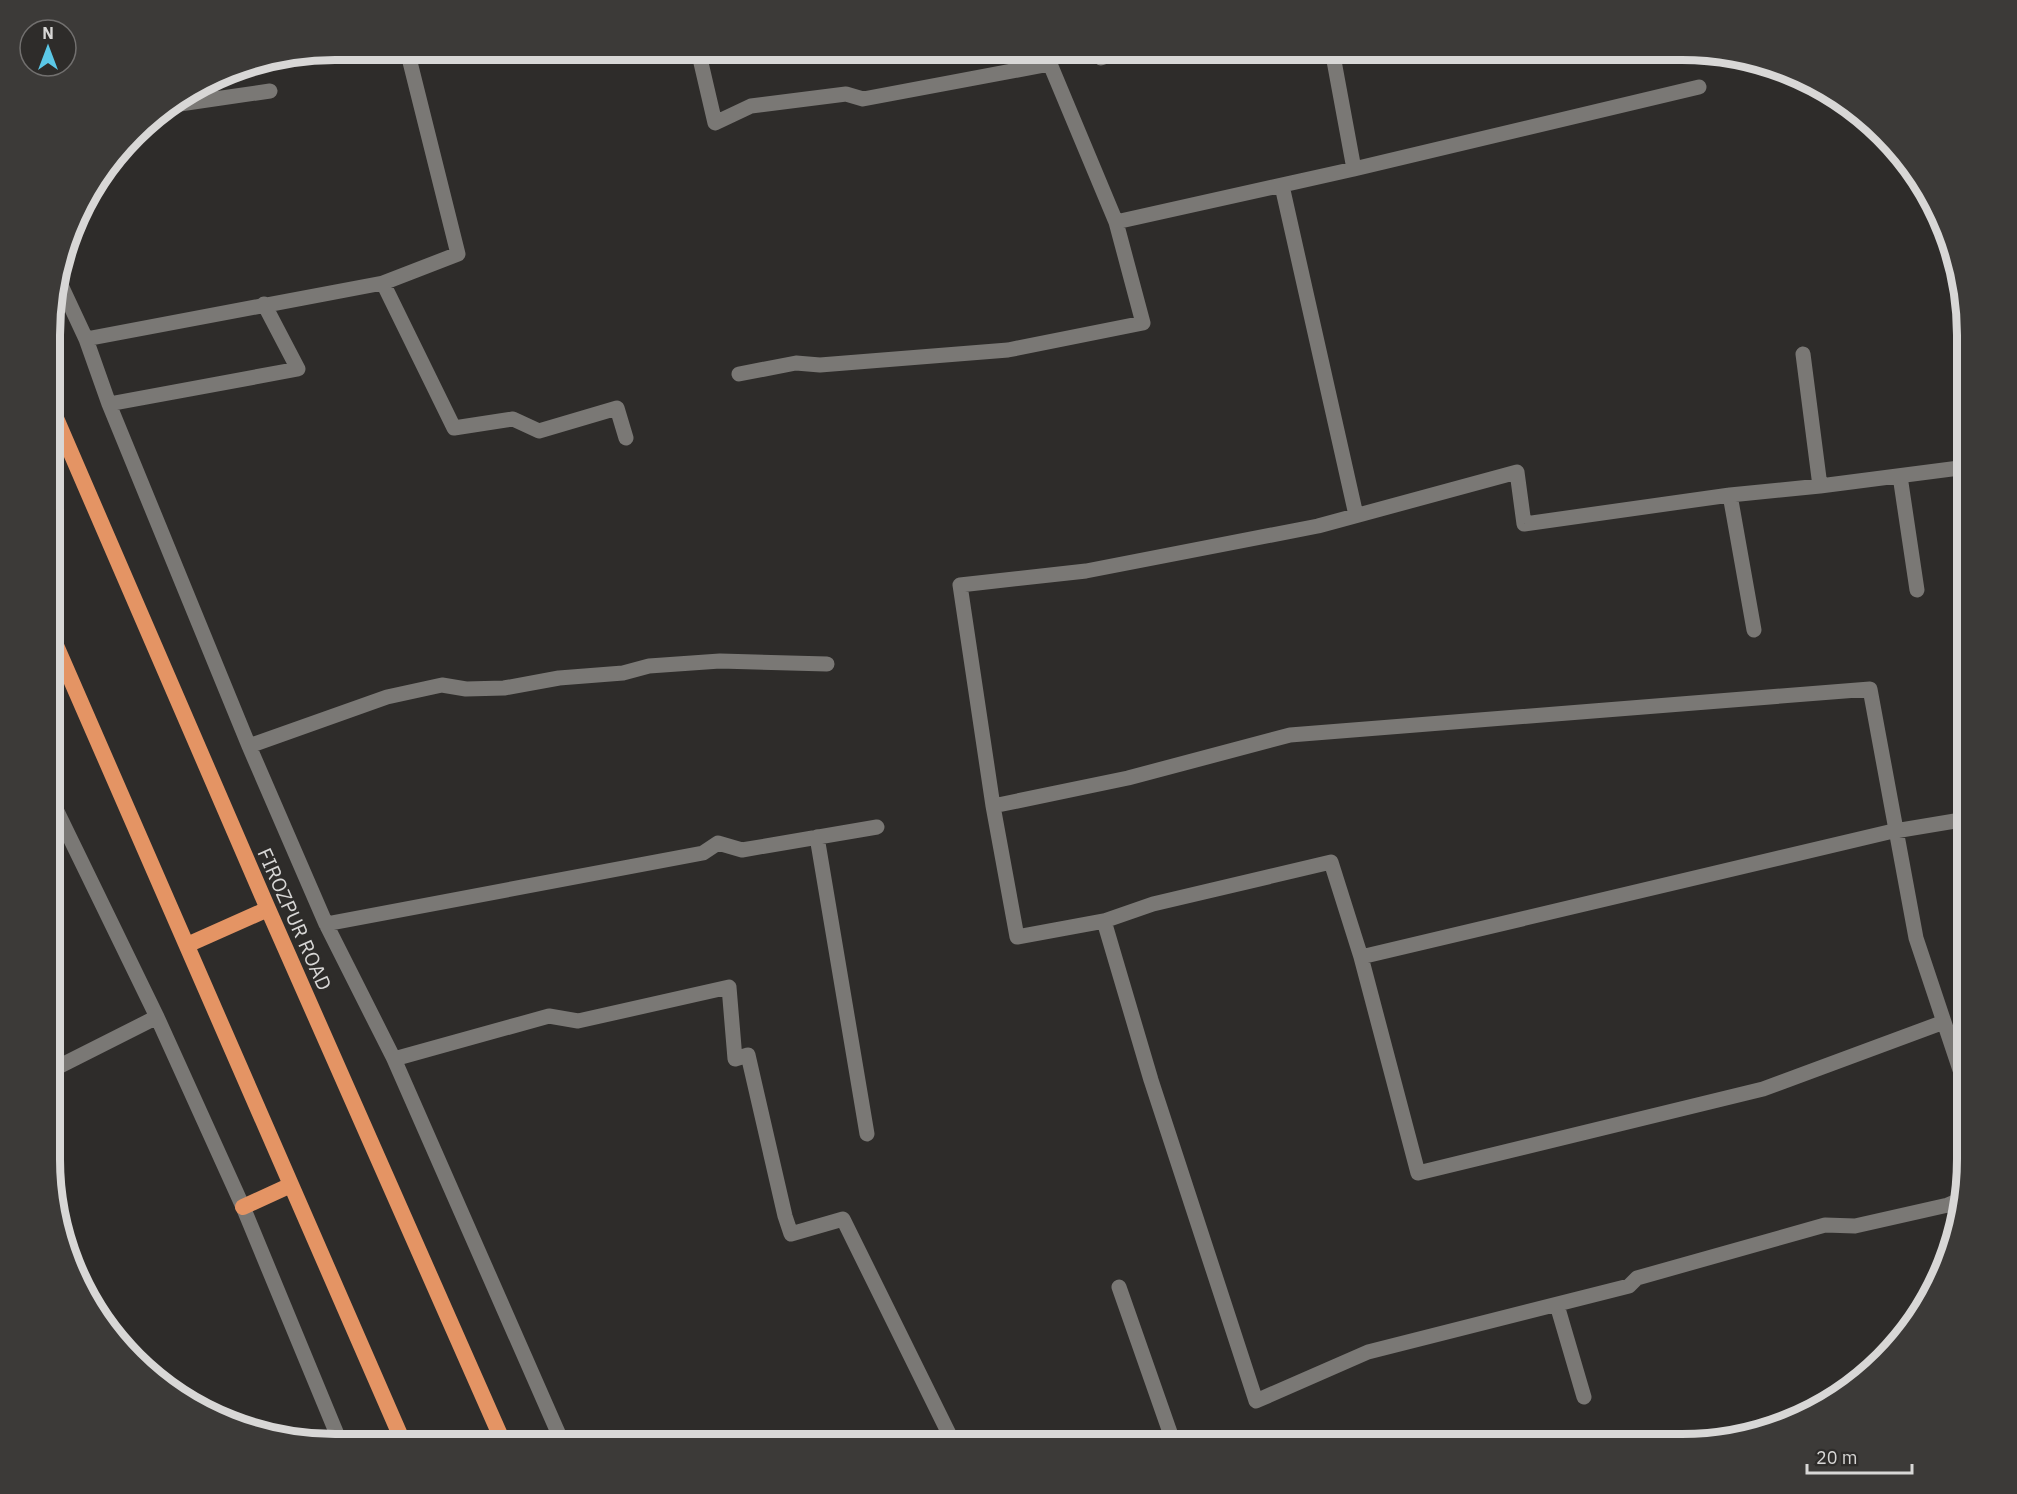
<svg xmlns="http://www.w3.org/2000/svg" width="2017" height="1494" font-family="'IBM Plex Sans',sans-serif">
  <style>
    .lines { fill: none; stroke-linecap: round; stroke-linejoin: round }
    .minor { stroke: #7a7875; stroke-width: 15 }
    .trunk { stroke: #e49464; stroke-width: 16 }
    .labels { text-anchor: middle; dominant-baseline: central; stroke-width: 4.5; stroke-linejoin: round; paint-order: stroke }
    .street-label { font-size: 20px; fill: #d8d7d6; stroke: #2e2c2a }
    .rim { fill: none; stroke: #d8d7d6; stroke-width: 8 }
  </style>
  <rect width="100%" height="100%" fill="#2e2c2a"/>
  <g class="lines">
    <!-- minor -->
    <path class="minor" d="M698,50L715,123L751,106L846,94L863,99L1050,64L1116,222L1143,323L1008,350L820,365L796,363L739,374
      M1101,58L1125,50
      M173,105L270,91
      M1354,169L1699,87
      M1282,186L1356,515
      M1116,222L1354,169L1332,50
      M58,279L86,339L109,404L249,746L326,924L394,1059L563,1444
      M383,283L454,428L513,419L539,431L617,408L626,438
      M86,339L383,283L458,254L407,50
      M1803,354L1820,486
      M109,404L298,369L264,304
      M1900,476L1917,590
      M1730,495L1754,630
      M249,746L387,697L442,685L466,689L504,688L559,678L623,673L649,666L720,661L827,664
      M51,799L157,1017L243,1207L341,1444
      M993,806L960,585L1086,571L1318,526L1517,472L1524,524L1730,495L1820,486L1967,467
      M817,837L867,1134
      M1104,921L1153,904L1331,862L1361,957L1418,1173L1763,1089L1944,1022
      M326,924L703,853L718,843L742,850L877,827
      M1361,957L1889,832L1967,819
      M394,1059L549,1016L578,1021L729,987L735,1059L748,1055L785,1216L791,1234L843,1219L954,1444
      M50,1071L157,1017
      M1962,1199L1948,1205L1855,1226L1825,1225L1637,1278L1629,1286L1368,1352L1256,1401L1151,1080L1104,921L1017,937L993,806L1128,778L1290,735L1870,689L1916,938L1967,1091
      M1119,1287L1173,1441L1166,1444
      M1557,1305L1584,1397"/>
    <!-- trunk -->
    <path class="trunk" d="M52,409L268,909L504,1444
      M51,634L404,1444
      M187,945L268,909
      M243,1207L291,1185"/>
  </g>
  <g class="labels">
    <!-- street labels -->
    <g class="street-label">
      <text transform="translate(295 919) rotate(66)">FIROZPUR ROAD</text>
    </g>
  </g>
  <!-- crop -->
  <path d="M0 0H2017V1494H0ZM335 60H1682A275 275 0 0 1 1957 335V1159A275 275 0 0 1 1682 1434H335A275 275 0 0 1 60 1159V335A275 275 0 0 1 335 60Z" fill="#3c3a38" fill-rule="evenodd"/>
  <path class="rim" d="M335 60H1682A275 275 0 0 1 1957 335V1159A275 275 0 0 1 1682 1434H335A275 275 0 0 1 60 1159V335A275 275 0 0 1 335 60Z"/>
  <!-- north arrow -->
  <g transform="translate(48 48)"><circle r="28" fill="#2e2c2a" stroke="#72706f" stroke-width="1.5"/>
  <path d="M0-4.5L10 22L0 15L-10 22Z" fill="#5bc8e7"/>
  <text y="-9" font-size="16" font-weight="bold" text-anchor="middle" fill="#d8d7d6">N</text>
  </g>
  <!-- scale -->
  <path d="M1807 1464v9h105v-9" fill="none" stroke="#d8d7d6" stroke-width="3"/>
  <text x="1816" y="1464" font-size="18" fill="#d8d7d6" stroke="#2e2c2a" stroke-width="4.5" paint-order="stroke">20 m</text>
</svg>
